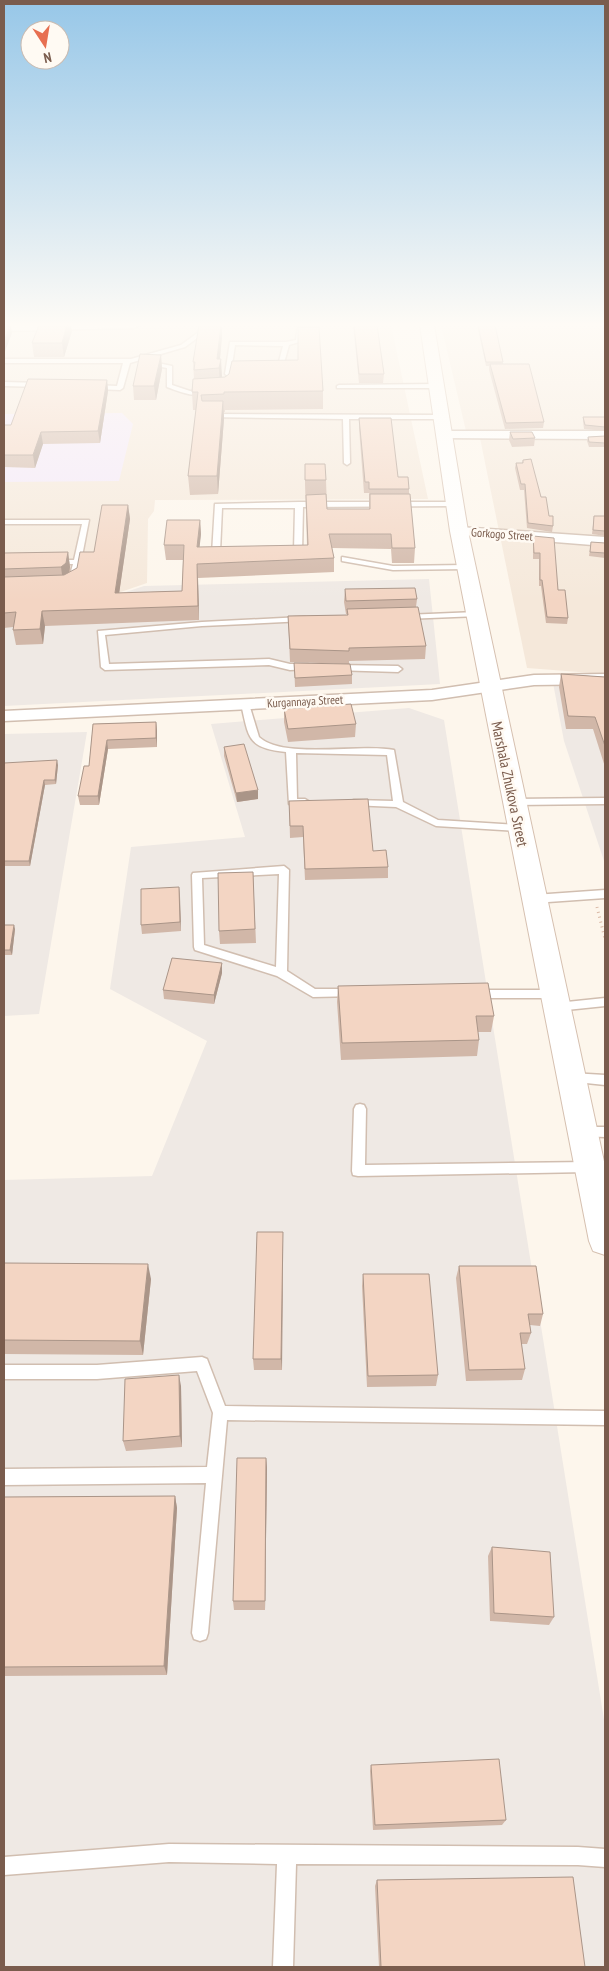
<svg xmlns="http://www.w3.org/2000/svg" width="609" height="1971" font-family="'PT Sans Narrow',sans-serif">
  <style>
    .residential { fill: #f5e8da }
    .industrial { fill: #efe9e4 }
    .education { fill: #f3e8fa }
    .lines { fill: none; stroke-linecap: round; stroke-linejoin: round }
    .service-casing { stroke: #d1beb0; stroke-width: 3 }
    .minor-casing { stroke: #d1beb0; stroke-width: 3 }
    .secondary-casing { stroke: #d6c0b0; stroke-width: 2 }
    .path { stroke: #d9b8a5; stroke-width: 3; stroke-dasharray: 1 4; stroke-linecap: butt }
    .service { fill: #fff; fill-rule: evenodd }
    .minor { fill: #fff; fill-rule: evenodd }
    .secondary { fill: #fff; fill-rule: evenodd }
    .wall { fill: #d1b7a8 }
    .shaded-wall { fill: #aa9588 }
    .building { fill: #f3d5c3; stroke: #aa9588 }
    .labels { text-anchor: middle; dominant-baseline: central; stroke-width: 5; stroke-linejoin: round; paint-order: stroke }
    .far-street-label { font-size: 12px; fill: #7a5c4d; stroke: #fffaf3 }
    .street-label { font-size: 15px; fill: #7a5c4d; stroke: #fffaf3 }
  </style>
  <rect width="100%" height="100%" fill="#fdf6ec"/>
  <!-- residential -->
  <path class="residential" d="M257,325H391L428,499L155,500L154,511L148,519L147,583L106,597L4,599V330Z
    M441,325H605V431L478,433L466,431Z
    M605,437V674L527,668L480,438Z"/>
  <!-- industrial -->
  <path class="industrial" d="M429,579L440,684L4,706V600L108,598L144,586Z
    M553,683L605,687V864L564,741Z
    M409,708L444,720L605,1726V1967H4V1180L152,1176L207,1041L110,989L131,847L245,837L211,724Z
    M87,732L39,1014L4,1016V734Z"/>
  <!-- education -->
  <path class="education" d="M122,413L133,424L119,481L4,482V414Z"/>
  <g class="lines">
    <defs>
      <path id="service" d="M298,325H304L302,341L289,345L281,374L276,373L283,346L235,345L231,372L243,371L246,373L228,376L225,374L230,342H286L296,340Z
        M203,329L208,330L185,347L130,363L123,388L120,390L94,389L91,387L94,385L117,386L123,363H4V359H131L181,345Z
        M148,361L172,366V385L190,391L207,390L210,392C197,399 180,392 167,387V368L146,364V362Z
        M4,382L41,383L44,385L41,387L4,386Z
        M339,385L437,384L440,386L437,388H337V386Z
        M209,414L442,415L445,417L442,419H349L350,463L347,465L344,463L343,419L207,417V415Z
        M299,502H456L460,504L456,506L303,507L302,553C299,557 290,557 287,553L294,551L295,508H222L220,552L227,554C224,558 215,558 212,554L215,504Z
        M4,520H89L77,582L72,584L68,582L73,564H55L51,562L55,560H74L82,524H4Z
        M342,557L393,566L466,565L470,567L466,569L393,570L342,561Z
        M476,612H479V616L405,619L401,617L405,615Z
        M302,617H305V621L202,626L105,635L109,664L269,659L290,664H308L312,667L311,669L290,670L269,665L105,670L101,667L98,631L202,622Z
        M336,665L398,666L402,669L398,672L333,670V666Z
        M245,701L249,704L259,737C284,760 362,743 394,750L403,802L438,820L520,825L525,828L520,831L436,826L396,807L351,805L349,803L351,801L354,800L393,801L387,755L296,753L297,799H305L310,802L305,805L289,804L286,752C247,748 249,738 241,704Z
        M605,798V804L514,805L509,802L514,799Z
        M284,866L289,870L287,971L315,989H353L359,993L357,996L313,997L277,976L195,950L194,947L192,875L193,873ZM279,874L276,967L204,945L202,878Z
        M605,890V898L534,903L529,899L534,895Z
        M476,990H554L560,994L554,998H476L470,994Z
        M605,998V1006L557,1011L553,1010L551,1007L553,1004L557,1003Z
        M571,1073L605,1075V1085L567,1081L565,1078L567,1075Z
        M360,1104L364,1105L366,1109L365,1165L588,1162L593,1163L594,1167L593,1171L588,1172L358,1176L353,1175L352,1171L354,1109L356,1105Z
        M584,1127H605V1137L580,1136L578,1132L580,1128Z
        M202,1357L207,1359L225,1406L605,1411V1425L227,1420L208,1633L206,1639L200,1641L194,1639L192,1633L206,1483L4,1485V1469L207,1467L213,1413L197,1371L97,1379H4V1365H97Z
        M169,1844L578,1847L605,1849V1867L578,1865L296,1864L293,1967H273L277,1864L169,1862L4,1875V1857Z"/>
      <path id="minor" d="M4,325H140L134,328L4,331Z
        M445,431H605V439L440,438L438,435L440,432Z
        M459,527L605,537V546L454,534L452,531Z
        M605,674V684L534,685L432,700L4,721V711L432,690L534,675Z"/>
      <path id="secondary" d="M420,325H434L468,531L605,1166V1255L593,1251L589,1241L450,531Z"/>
    </defs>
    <!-- service casing -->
    <use href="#service" class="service-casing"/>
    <!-- minor casing -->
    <use href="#minor" class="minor-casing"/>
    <!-- secondary casing -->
    <use href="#secondary" class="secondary-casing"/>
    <!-- path -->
    <path class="path" d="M597,907L605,939"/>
    <!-- service -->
    <use href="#service" class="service"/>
    <!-- minor -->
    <use href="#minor" class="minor"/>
    <!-- secondary -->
    <use href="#secondary" class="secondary"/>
  </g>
  <!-- wall -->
  <path class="wall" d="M199,325H222V337L220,359L222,377L323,391V409L225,410V412H224V419L218,494L190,495L188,476L196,410H193L192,392L194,379L193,362Z
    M353,325H377L384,374L383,383H359Z
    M477,325H495L503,364L544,422L543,428L505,429L489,370V366H486Z
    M604,325H605V333L603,329Z
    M72,331L64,357H34L32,343Z
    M161,355L162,369L156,400H134L133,386Z
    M107,380L108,391L100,443L43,444L35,468L4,467V425H11Z
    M583,417H605V431L584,429L583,421Z
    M359,418L398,477L409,489V494L415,548L414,563H392L391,549L332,548L334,558V572L198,578L199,620L45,626L43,644L16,645L13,630V627L4,628V553L68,552L70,567V572L77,568L94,552L128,505L130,519L119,593L182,591L183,560H166L164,545L200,520L201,534L199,547L307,545L305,484V464L326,480L327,509H369V493H364L359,428Z
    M510,432L535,438L534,446L512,447L509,440Z
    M605,436V447H589L587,441L588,437Z
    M523,460L541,497L553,526L552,532L527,528L524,490H520L515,468L516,463H522Z
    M594,516H605V536L592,534Z
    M533,536L558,590L568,618L567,624L546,623L541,586H539V559H533Z
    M591,542L605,543V558L589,556Z
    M345,589L417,599L416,607L426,646L425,659L349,661V664L290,662L288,616L347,615V614H346L344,602Z
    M294,663L352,675V684L295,687Z
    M561,674L605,677V767L593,729H566L559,687Z
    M284,709L356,724L355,737L288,742L284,722Z
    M156,722L157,731V747L108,749L99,805H80L78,796L89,766L93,724Z
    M224,747L258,799L237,802L224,756Z
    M4,763L58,765L56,784L45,785L30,866H4Z
    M289,801L373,851L388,867V878L305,880L303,837L290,838Z
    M253,872L256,943L220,944L219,931Z
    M179,887L181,931L142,934L141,925Z
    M4,925L15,929L12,955H4Z
    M222,963V973L214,1004L164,999L163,990Z
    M338,986L494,1016L491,1032H478L479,1040L477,1056L341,1060L337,1002Z
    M283,1244L282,1370H254L253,1359Z
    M4,1263L151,1279L143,1355L4,1354Z
    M459,1266L543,1314L540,1326L530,1325L531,1333L527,1344H521L525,1369L522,1380L466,1381L456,1278Z
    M363,1274L438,1375L436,1386L367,1387L362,1286Z
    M181,1386L182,1447L126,1451L123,1441Z
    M266,1458L267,1468L265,1610H234L233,1601Z
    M175,1496L177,1508L167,1675L4,1676V1497Z
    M492,1547L554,1617L549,1625L490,1621L488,1556Z
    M371,1765L506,1820L502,1825L373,1830L370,1771Z
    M377,1880L585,1967H379L375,1886Z"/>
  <!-- shaded-wall -->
  <path class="shaded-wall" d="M11,325L12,333L4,354V342Z
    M67,325H71L72,331L64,357L62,343Z
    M221,325H222V337L219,368L217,359Z
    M161,355L162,369L156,400L154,386Z
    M221,359L222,378L220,387L219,368Z
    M107,380L108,391L100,443L98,431Z
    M223,401L224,419L218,494L217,476Z
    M41,432L43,444L35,468L33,455Z
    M128,505L130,519L117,608L115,593Z
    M200,520L201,534L198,562L197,547Z
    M68,552L70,567L68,578L63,582L61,567Z
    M197,564L198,578L199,620L198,606Z
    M42,611L45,626L43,644L40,629Z
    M156,722L157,731V747L156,738Z
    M107,740L108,749L99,805L98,796Z
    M57,760L58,765L56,784L55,780Z
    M44,780L45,785L30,866L29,861Z
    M258,790V799L237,802L236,793Z
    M179,887L180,896L181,931L180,922Z
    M14,925L15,929L12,955L10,950Z
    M222,963V973L214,1004V995Z
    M283,1232V1244L282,1370L281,1359Z
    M148,1264L151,1279L143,1355L140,1341Z
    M179,1375L181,1386L182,1447L180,1436Z
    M266,1458L267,1468L265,1610V1601Z
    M175,1496L177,1508L167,1675L164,1666Z"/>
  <!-- building -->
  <path class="building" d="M4,325H10L4,342Z
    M39,325H67L62,343H32Z
    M199,325H221L217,359H221L219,368L194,370L195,362H193Z
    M354,325H377L384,374H359Z
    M478,325H495L503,362H486Z
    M298,327H319L323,391L224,392V394L201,395L202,401H223L217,476H188L198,392H192L193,379L225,377L229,374L232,361L298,360Z
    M140,354L161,355L154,386H133Z
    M490,364H529L544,422L506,423Z
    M28,379L107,380L98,431L41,432L33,455H4V425H11Z
    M583,417H605V427L585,425Z
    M359,418H391L398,477H408L409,489H369V482H365Z
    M510,432H532L535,438L513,439Z
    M605,436V443L589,442L588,437Z
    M531,459L541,497H546L549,516H553V526L528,523L525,484H521L516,463H523V460Z
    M305,464H325L326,480H305Z
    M326,494L327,509H370V494H410L415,548H392L391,534H329L334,558L197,564L198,606L42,611L40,629L13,630L16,612L4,613V577L64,575L77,568L80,552H94L102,505H128L115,593L182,591L184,545H164L167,520H200L197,547L308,545L306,495Z
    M594,516H605V531L593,530Z
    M533,536L554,538L558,590H565L568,618L547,617L542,580H540V553H534Z
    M591,542L605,543V553L590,552Z
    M68,552L66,563L61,567L4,569V553Z
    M415,588L417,599L346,601L345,589Z
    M418,607L426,646L349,648V651L290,649L288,616L348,615L347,609Z
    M294,663L350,664L352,675L295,678Z
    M561,674L605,677V746L595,717L568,716Z
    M351,704L356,724L288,729L284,709Z
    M156,722V738L107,740L98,796H78L84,766H89L93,724Z
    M244,744L258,790L236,793L224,747Z
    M57,760L55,780H44L29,861H4V763Z
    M368,799L373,851L386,850L388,867L305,869L303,826H290L289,801Z
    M253,872L255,929L219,931L218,873Z
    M179,887L180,922L141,925V889Z
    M4,925H14L10,950H4Z
    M172,958L222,963L214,995L163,990Z
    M488,983L494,1016H476L479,1040L342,1043L338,986Z
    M257,1232H283L281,1359H253Z
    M4,1263L148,1264L140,1341L4,1340Z
    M459,1266H536L543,1314H528L531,1333H520L525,1369L469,1370Z
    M363,1274H429L438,1375L368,1376Z
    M179,1375L180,1436L123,1441L125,1379Z
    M237,1458H266L265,1601H233Z
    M175,1496L164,1666L4,1667V1497Z
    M492,1547L550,1552L554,1617L494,1613Z
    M499,1759L506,1820L375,1825L371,1765Z
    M573,1877L585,1967H381L377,1880Z"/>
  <!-- sky -->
  <linearGradient id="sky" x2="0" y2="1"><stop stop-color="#97c7e8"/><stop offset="0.54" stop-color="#fefbf6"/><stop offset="1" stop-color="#fefbf6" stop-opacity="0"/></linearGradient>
  <rect width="609" height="601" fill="url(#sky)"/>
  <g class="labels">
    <!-- far-street labels -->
    <g class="far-street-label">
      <text transform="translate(502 534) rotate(4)">Gorkogo Street</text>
      <text transform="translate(305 701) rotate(-3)">Kurgannaya Street</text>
    </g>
    <!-- street labels -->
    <g class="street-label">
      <text transform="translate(510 784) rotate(78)">Marshala Zhukova Street</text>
    </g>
  </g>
  <!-- border -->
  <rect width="609" height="1971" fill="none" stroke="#7a5c4d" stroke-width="10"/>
  <!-- north arrow -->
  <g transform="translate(45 45) rotate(168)"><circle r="24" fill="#fffaf3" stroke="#cabbb1"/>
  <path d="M0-4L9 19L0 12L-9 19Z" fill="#e76f51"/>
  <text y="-8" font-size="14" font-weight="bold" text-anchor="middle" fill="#7a5c4d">N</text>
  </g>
</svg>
